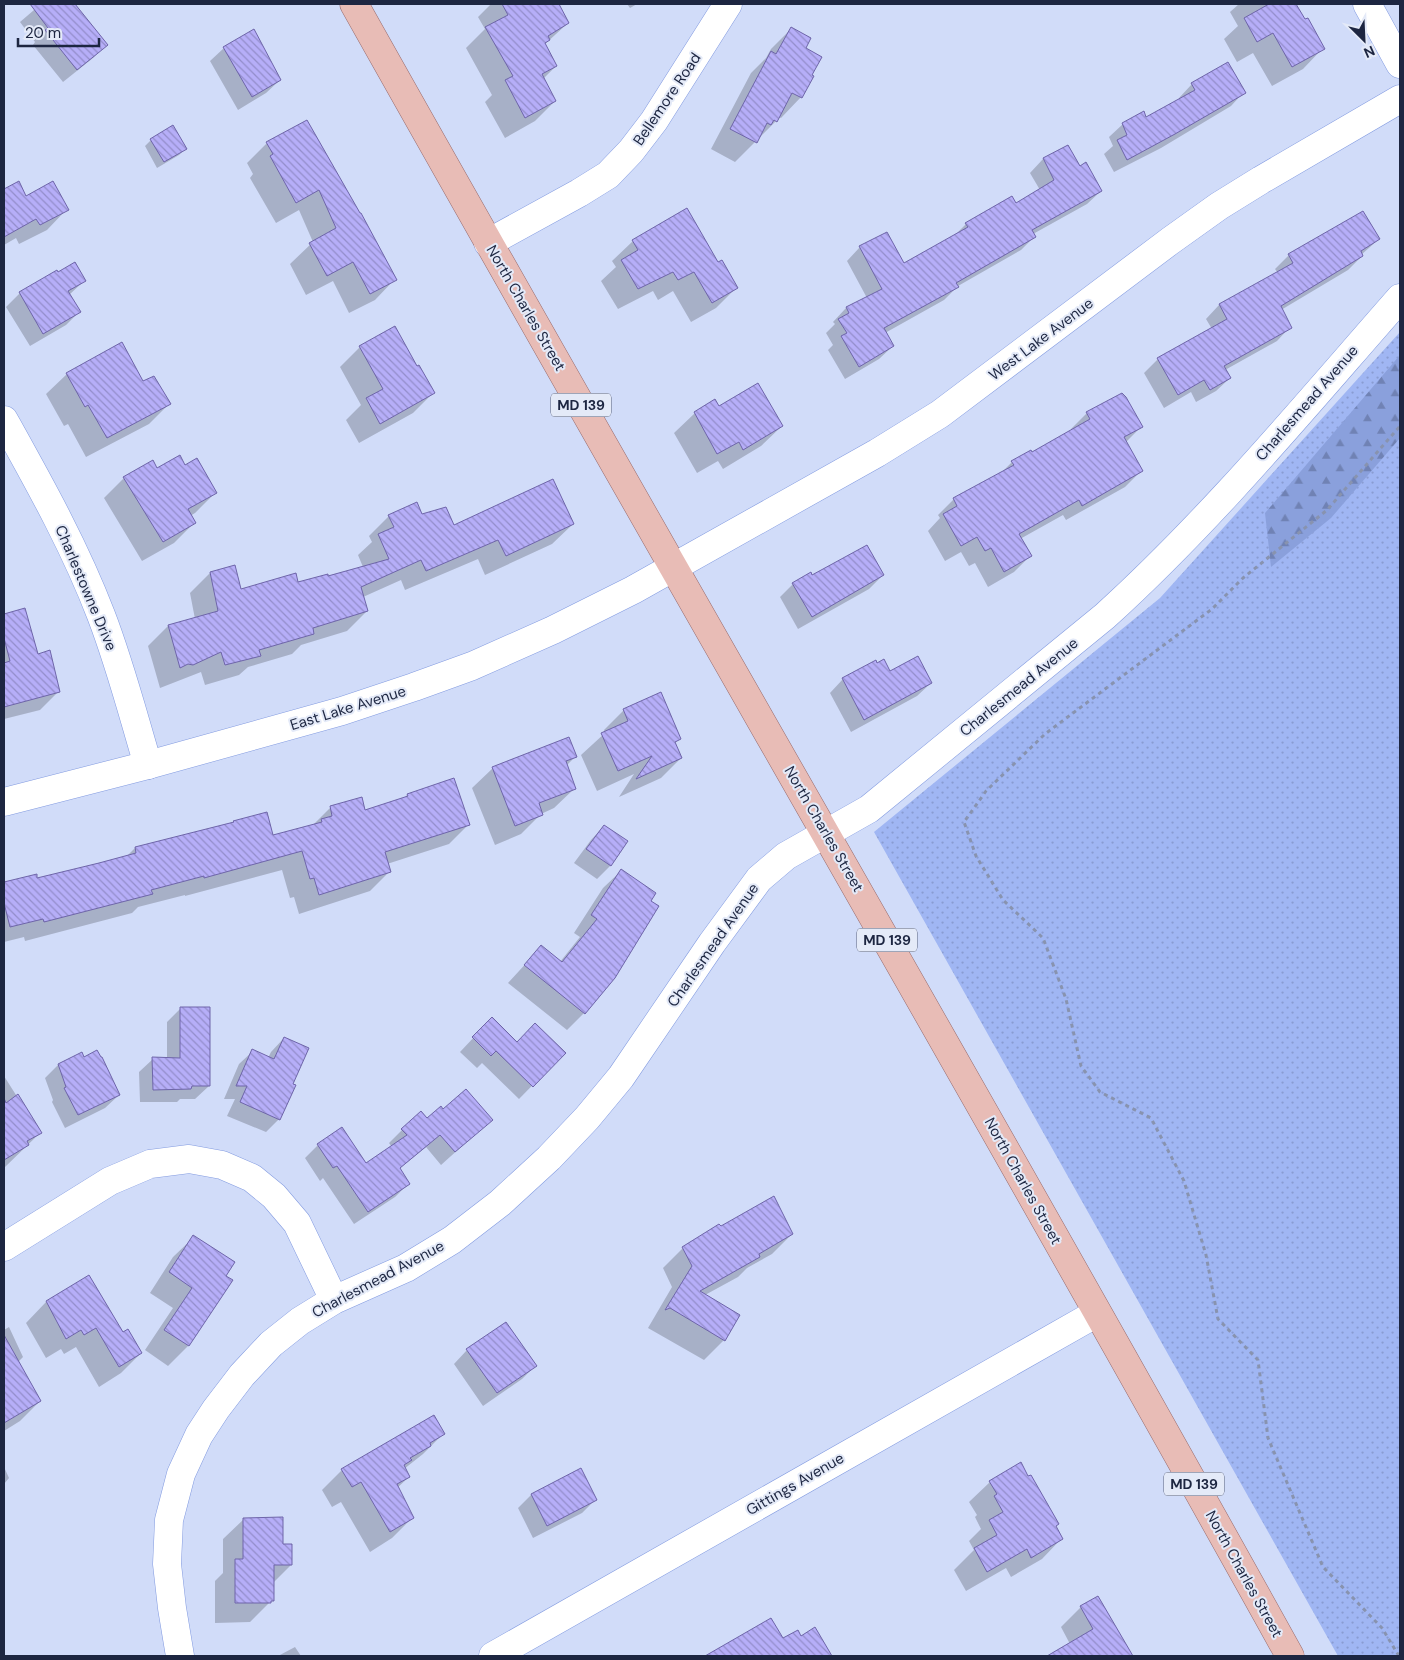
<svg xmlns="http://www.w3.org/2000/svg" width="1404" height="1660" font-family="'DM Sans',sans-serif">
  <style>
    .grass { fill: url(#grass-dots) }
    .forest { fill: url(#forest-firs) }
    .shadow { fill: #0003 }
    .building { fill: url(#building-back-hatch); stroke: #6e65a9 }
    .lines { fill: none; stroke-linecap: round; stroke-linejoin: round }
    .minor-casing { stroke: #839be0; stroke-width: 29 }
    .tertiary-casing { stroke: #839be0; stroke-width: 29 }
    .primary-casing { stroke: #976b6d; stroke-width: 29 }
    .path { stroke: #8893af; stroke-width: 3; stroke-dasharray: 4 4; stroke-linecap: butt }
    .minor { stroke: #fff; stroke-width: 28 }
    .tertiary { stroke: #fff; stroke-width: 28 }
    .primary { stroke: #e8bcb6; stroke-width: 28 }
    .labels { text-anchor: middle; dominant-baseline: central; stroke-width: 4; stroke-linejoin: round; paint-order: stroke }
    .shield { fill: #e4eaf8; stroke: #596178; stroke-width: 1 }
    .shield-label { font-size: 14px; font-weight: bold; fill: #1d2641 }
    .street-label { font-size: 15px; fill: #1d2641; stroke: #e4eaf8 }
  </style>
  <defs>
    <pattern id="grass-dots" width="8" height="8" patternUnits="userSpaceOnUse" patternTransform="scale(1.25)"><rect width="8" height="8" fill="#a0b6f3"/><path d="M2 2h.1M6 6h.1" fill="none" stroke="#899cd2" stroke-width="1.8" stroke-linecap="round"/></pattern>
    <pattern id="forest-firs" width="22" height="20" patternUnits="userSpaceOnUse" patternTransform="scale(1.25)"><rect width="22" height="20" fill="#8aa0dc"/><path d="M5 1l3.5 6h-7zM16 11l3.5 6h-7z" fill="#7082b4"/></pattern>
    <pattern id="building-back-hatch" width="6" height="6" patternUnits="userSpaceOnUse" patternTransform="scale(1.25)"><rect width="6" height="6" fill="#b6aef8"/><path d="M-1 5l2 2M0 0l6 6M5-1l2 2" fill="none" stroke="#938dca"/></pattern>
  </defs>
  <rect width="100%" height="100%" fill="#d1dcf9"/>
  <!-- grass -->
  <path class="grass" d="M1400,332V1656H1338L874,832L1160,598Z"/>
  <!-- forest -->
  <path class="forest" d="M1400,355V438L1331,518L1271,567L1265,513Z"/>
  <!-- shadow -->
  <path class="shadow" d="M41,4H72L106,45L93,58L63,82L33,45L35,42L20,22Z
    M491,4H525L526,6L530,4H557L568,23L544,45L556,66L543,79L555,101L535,121L505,138L485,102L492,95L466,48L485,29L478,17Z
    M627,4H637L630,8Z
    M1239,4H1295L1323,48L1303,69L1272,86L1253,53L1237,62L1224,39L1238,26L1230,12Z
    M791,29L804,49L810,75L812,76L801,97L781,118L778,117L776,121L735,162L711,149L751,73L766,58L771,49Z
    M224,48L280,80L266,93L238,110L210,61Z
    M1192,84L1244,92L1231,106L1161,148L1114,172L1104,154L1113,146L1109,137L1123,124L1146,118L1180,100L1179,98Z
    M306,121L395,279L375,300L349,313L333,281L306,295L290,264L313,242L299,210L276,223L250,178L253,174L247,163L267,143Z
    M151,140L185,149L179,155L157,168L145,146Z
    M1067,146L1079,168L1101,191L1087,204L1033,234L1034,237L1021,250L958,286L944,300L885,333L893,346L879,359L845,379L828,350L833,345L826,333L835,324L833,322L846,308L867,298L847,261L860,247L903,264L954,236L966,224L1015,205L1040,190L1030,173L1043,159Z
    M18,183L26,198L67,209L47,230L19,244L16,238L4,245V190Z
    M1362,213L1379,239L1361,255L1362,256L1348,270L1281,310L1290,327L1277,341L1225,370L1230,378L1216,391L1196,402L1191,392L1164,408L1144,373L1158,359L1212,329L1206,319L1219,305L1278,273L1275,269L1289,255Z
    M633,241L718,264L736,288L716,308L691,322L673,291L658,300L653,291L618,309L601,281L616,267L612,261Z
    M84,281L69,295L79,312L66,325L30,346L6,307L20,293Z
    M360,347L417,368L433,393L413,413L359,443L346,420L361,405L340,367Z
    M67,374L143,383L169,404L149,424L86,457L68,424L64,426L46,394Z
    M1122,394L1142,426L1125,443L1141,471L1125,487L1066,520L1063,515L1020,539L1030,556L1014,572L988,587L975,563L969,566L961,552L945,561L928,531L940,518L938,515L954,499L999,475L1012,462L1031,454L1072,431L1071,429L1087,413Z
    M719,408L782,426L761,446L723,469L718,461L697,473L674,433L695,413Z
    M185,466L215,493L195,513L190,516L194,523L174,543L142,561L104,498L124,478L157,470Z
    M389,516H422L453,526L573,524L552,544L485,575L478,559L405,590L401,580L363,597L367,611L347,631L301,645L292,654L248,667L239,675L205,685L201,672L160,688L148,646L168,626L195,619L190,593L210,573L240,590L297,584L363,567L358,555L372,542L369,536Z
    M883,575L869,589L798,629L780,597L793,584L812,577Z
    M24,610L37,655L59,691L40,710L4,719V615Z
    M877,665L890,673L931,683L917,696L851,732L830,693L843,679Z
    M624,710L680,738L674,744L681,758L661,778L619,797L634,774L597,791L581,755L605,733L604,730Z
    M576,756L566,766L575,788L554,808L541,814L521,834L495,845L472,788L493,768Z
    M407,795L468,825L449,844L387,864L389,872L370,891L299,914L294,897L290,898L282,870L185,896V895L138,907L132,913L25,941L24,937L4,942V883L36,875V880L127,856L135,848L232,824L234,822L272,837L312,826L331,807L365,811L404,798Z
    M604,826L627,842L610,866L597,879L574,863L591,840Z
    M621,871L584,1013L567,1030L508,983L541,947L560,962L580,937L574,933L603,888Z
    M180,1009L209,1086L195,1099H180L177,1102H140L139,1072L153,1059H167V1022Z
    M492,1018L517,1043L564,1053L519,1099L482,1063L477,1068L460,1052Z
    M284,1038L292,1084L279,1119L266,1132L227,1116L235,1099H224L239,1064L253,1051L268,1058L271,1052Z
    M81,1054L83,1058L119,1095L105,1108L65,1128L52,1102L53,1100L45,1078L58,1065Z
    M4,1076L40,1133L4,1168Z
    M443,1111L491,1120L441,1165L426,1147L399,1169L408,1184L395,1197L354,1224L323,1178L320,1181L305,1158L318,1145L366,1165L392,1147L389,1143L402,1130L427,1120Z
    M720,1227L792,1234L772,1254L747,1268L738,1277L705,1295L724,1340L704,1360L648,1328L672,1287L663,1268L683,1248Z
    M194,1237L225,1276L188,1346L168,1366L145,1350L173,1308L150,1293L173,1257Z
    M89,1277L122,1334L141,1353L121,1373L99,1387L76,1347L64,1354L61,1349L46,1358L26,1323L46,1302Z
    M9,1327L23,1357L18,1362L40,1401L20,1421L4,1431V1330Z
    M467,1350L535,1366L522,1379L483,1406L454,1364Z
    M443,1434L423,1454L404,1469L409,1477L397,1488L412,1518L392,1538L370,1552L341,1502L332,1507L322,1490L342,1470Z
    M4,1467L9,1478L4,1484Z
    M581,1469L596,1499L582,1513L533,1538L518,1508L531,1495Z
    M990,1482L1055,1526L1062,1538L1042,1559L1011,1577L1006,1568L966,1591L954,1570L974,1550L969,1541L981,1529L975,1517L977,1515L969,1502Z
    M244,1519L282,1546L291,1565L273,1583L272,1600L250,1622L215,1623V1581L223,1573V1539Z
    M1098,1598L1131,1656H1054L1063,1652L1070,1644L1061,1627L1081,1607Z
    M771,1619L782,1640L800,1637L815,1629L830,1656H708Z
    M295,1647L301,1656H278Z"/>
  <!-- building -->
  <path class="building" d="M30,4H75L108,45L77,70L45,30L48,28Z
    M502,4H559L569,23L548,36L550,40L545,43L557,66L542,74L556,101L525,118L505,80L513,76L485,27L508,15Z
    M1269,4H1296L1305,19L1308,18L1325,49L1292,67L1273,33L1257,42L1244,18Z
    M791,27L811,38L806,48L822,57L812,75L814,76L802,98L792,93L777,122L774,120L771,125L767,123L757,143L730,129L771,51L776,54Z
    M254,29L281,80L252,97L223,47Z
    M1228,62L1246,93L1175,134L1127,160L1117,140L1127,135L1122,123L1144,111L1146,117L1195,90L1191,83Z
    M307,120L360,213H361L397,280L370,294L353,262L327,276L309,243L336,228L319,190L296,203L270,156L273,154L266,142Z
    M173,125L187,149L164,162L150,139Z
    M1068,145L1080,166L1086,162L1102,191L1032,230L1036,237L956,283L959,287L884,328L894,346L859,367L841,336L847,333L838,319L849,313L846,307L882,289L859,246L887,232L904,263L968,227L965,223L1012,196L1016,203L1054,180L1043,158Z
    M19,181L26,196L53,181L69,210L40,225L36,219L4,237V189Z
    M687,208L718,262L722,260L738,288L712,303L694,272L678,280L673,272L638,289L621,260L638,250L632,240Z
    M1363,211L1380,239L1361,251L1363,256L1281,306L1292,328L1224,366L1231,378L1210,390L1204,380L1178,395L1157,358L1227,319L1219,304L1293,263L1288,254Z
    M75,262L86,281L68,291L81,312L43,334L19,292L57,270L58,272Z
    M395,326L417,366L419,365L435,393L380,424L366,398L383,389L359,346Z
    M122,342L143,381L154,376L171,404L107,438L88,405L85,407L66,373Z
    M758,383L783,426L743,450L739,442L717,454L694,412L715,399L719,406Z
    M1122,393L1126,397L1143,427L1124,437L1143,471L1082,506L1079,500L1019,534L1032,556L1004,572L991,548L985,551L977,537L961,546L943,514L957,506L953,498L1014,465L1011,461L1031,450L1032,452L1090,419L1086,412Z
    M180,455L185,465L197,458L217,493L188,509L196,523L163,542L123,477L153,460L157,468Z
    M553,479L574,524L506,556L498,540L426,571L421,560L361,587L368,611L313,628L314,634L259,650L261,656L225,665L221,652L193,665L188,664L180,668L168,625L218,611L210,572L235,565L241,589L296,573L298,582L328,574V576L389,559L378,534L394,527L388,515L417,502L422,514L446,507L454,525Z
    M867,545L884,575L812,617L792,583L811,572L812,575Z
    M25,608L38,654L50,650L60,692L4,707V663L10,661L4,638V614Z
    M918,656L932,683L864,720L842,678L876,660L877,663L884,659L890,671Z
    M661,692L681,739L675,742L682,758L636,779L652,756L618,771L601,733L628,721L623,709Z
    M569,737L577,757L566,761L576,789L539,803L543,815L515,826L492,767Z
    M454,778L470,825L385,852L391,872L319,895L314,878L310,879L302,851L204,878V876L151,890L153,894L44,922L43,919L10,927L4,903V882L37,874V878L99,863L136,853L135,847L234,822L233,821L267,812L273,835L322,822L321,819L332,816L330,806L362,797L365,810L408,796L407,794Z
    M604,825L628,841L611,866L586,849Z
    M621,869L656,893L651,901L659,906L615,978L585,1014L524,965L541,945L562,962L597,919L591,915Z
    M180,1007H210V1086H192L191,1089L153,1090L152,1057L180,1058Z
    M492,1017L517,1042L535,1023L566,1053L533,1087L496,1051L491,1056L472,1037Z
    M284,1037L309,1048L293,1084L296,1085L280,1120L240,1102L247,1086H236L252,1049L274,1059Z
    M97,1050L101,1057H102L120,1095L78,1115L64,1088L66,1087L58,1064L82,1052L84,1057Z
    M466,1089L493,1120L455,1152L440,1135L400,1168L410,1184L368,1212L337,1166L333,1168L317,1144L342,1127L366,1163L407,1135L401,1129L421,1111L427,1118L441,1106L443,1109Z
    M18,1094L42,1133L27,1141L29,1145L4,1160V1098L6,1103Z
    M774,1196L793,1234L759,1254L760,1257L700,1291L740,1315L725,1341L670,1308L665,1310L692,1266L682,1247L719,1224L721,1226Z
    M193,1235L235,1262L226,1276L233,1280L189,1346L164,1330L192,1288L169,1272Z
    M89,1275L123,1332L128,1329L142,1353L119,1367L96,1328L84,1335L81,1330L66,1339L46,1301Z
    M506,1322L537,1366L497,1393L466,1349Z
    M4,1335L41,1401L4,1423Z
    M434,1415L445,1434L430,1443L431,1446L410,1458L412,1460L404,1465L410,1477L397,1484L414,1518L390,1532L361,1482L352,1487L341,1469Z
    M1021,1462L1028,1476L1031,1475L1059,1524L1056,1526L1063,1539L1031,1558L1027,1549L987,1572L974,1548L997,1535L989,1520L1003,1512L994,1496L997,1494L989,1481Z
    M581,1468L597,1500L547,1526L531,1494Z
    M283,1517V1544H292V1565H274V1601H271V1603H235V1559H243V1518Z
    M1098,1596L1133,1656H1047L1093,1629L1080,1606Z
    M771,1618L783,1638L798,1630L801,1636L815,1627L832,1656H705Z"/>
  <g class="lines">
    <defs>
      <path id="minor" d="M1367,4L1400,64
        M488,243L579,193L608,175L631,151L654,121L728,4
        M4,420C39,483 75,547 101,615C120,664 133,715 148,765
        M4,1247L110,1181L150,1164L189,1159L222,1165L252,1178L274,1196L297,1223L334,1300
        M180,1656L172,1608L167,1564L169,1520L181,1474L199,1435L216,1409L242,1375L271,1344L300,1321L334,1300L406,1268L452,1240L500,1203L549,1158L587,1118L621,1077L712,943L759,879L786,856L869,809L1105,616C1212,519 1305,406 1400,298"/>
      <path id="tertiary" d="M4,802L148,765L342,711L414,687L472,666L553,630L633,590L877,453L940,414L1170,241L1219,206L1261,180L1400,99
        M493,1656L1097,1313"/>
      <path id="primary" d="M354,4C664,556 983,1103 1290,1656"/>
    </defs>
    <!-- minor casing -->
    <use href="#minor" class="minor-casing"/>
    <!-- tertiary casing -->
    <use href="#tertiary" class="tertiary-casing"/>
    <!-- primary casing -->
    <use href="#primary" class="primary-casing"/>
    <!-- path -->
    <path class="path" d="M1399,1656L1382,1628L1323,1567L1268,1438L1258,1360L1218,1319L1206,1255L1184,1181L1151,1118L1100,1092L1081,1066L1066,999L1043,938L1003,900L976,856L964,822L986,791L1045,734L1212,609L1243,578L1327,510L1400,426"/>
    <!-- minor -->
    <use href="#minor" class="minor"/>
    <!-- tertiary -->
    <use href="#tertiary" class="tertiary"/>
    <!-- primary -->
    <use href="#primary" class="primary"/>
  </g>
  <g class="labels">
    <!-- shield labels -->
    <g class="shield">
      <rect x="551" y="393.5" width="60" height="23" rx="4"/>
      <rect x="857" y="928.5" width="60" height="23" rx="4"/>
      <rect x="1164" y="1472.5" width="60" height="23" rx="4"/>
    </g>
    <g class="shield-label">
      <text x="581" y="405">MD 139</text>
      <text x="887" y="940">MD 139</text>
      <text x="1194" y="1484">MD 139</text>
    </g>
    <!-- street labels -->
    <g class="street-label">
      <text transform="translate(667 99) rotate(-56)">Bellemore Road</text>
      <text transform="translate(526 308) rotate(60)">North Charles Street</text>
      <text transform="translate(1041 339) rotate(-37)">West Lake Avenue</text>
      <text transform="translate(1307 403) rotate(-49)">Charlesmead Avenue</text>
      <text transform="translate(86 588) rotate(67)">Charlestowne Drive</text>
      <text transform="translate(1019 687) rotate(-39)">Charlesmead Avenue</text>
      <text transform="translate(348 708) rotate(-17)">East Lake Avenue</text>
      <text transform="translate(824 829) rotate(60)">North Charles Street</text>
      <text transform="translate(713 945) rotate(-55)">Charlesmead Avenue</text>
      <text transform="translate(1023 1181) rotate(61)">North Charles Street</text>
      <text transform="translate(378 1279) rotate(-28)">Charlesmead Avenue</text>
      <text transform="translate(795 1484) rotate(-30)">Gittings Avenue</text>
      <text transform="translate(1244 1574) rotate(61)">North Charles Street</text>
    </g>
  </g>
  <!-- border -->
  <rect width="1404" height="1660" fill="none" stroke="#1d2641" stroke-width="10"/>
  <!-- north arrow -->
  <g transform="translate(1364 40) rotate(156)" stroke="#e4eaf8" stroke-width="4" paint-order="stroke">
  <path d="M0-4L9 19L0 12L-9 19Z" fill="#1d2641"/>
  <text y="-8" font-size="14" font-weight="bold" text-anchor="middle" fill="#1d2641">N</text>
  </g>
  <!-- scale -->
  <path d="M18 38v8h81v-8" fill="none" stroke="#1d2641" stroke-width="2.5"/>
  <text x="25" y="38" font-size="15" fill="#1d2641" stroke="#e4eaf8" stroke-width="4" paint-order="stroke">20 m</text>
</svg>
